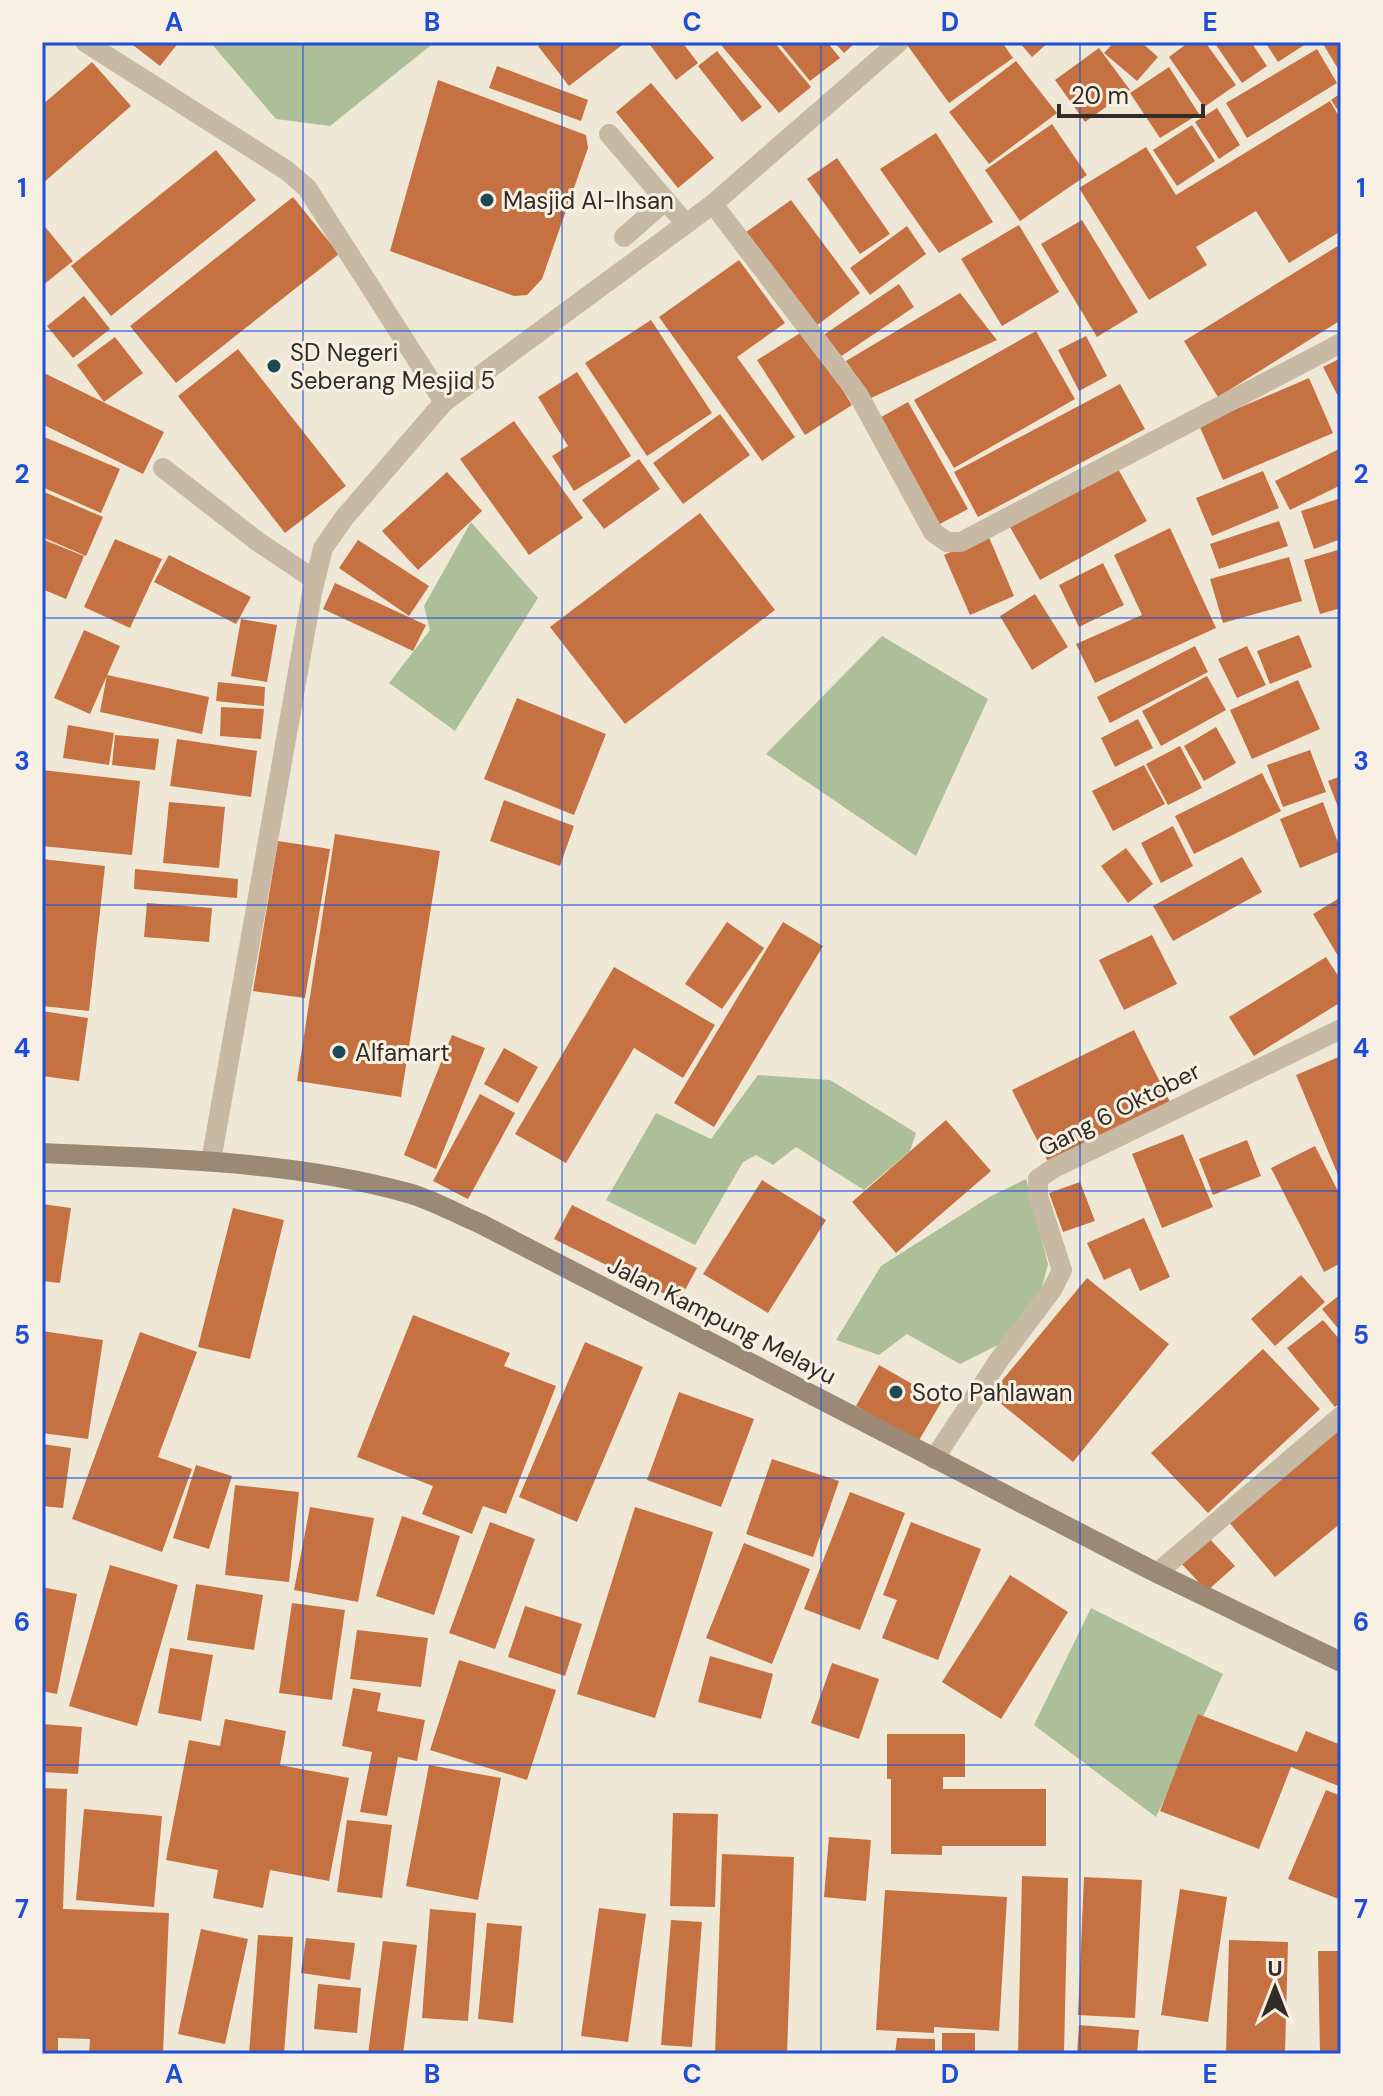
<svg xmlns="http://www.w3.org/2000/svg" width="1383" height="2096" font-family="'DM Sans',sans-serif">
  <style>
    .green { fill: #adbf98 }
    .building { fill: #c57141 }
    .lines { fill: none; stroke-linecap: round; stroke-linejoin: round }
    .lane { stroke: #c8b9a4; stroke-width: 20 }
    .street { stroke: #c8b9a4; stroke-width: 20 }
    .secondary { stroke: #9b8875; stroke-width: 20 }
    .grid { fill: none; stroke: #1d4ed8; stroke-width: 2; stroke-opacity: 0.55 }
    .poi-dot { fill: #1c4954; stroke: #f8f1e3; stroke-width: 3 }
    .labels { text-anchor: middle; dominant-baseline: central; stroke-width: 6; stroke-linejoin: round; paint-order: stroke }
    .poi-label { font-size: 24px; fill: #332b25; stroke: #f8f1e3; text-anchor: start }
    .street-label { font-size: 24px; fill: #332b25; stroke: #f8f1e3 }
    .neatline { fill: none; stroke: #1d4ed8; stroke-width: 3 }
    .grid-label { font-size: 26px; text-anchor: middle; font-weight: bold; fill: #1d4ed8 }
  </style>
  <rect width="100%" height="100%" fill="#f0e8d7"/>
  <!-- green -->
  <path class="green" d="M210,42H435L330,126L276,119Z
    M471,522L538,598L455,731L389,683L430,630L424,606Z
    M882,636L988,699L916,856L766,754Z
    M758,1075L830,1080L916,1133L910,1151L864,1190L796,1147L773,1165L756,1155L743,1162L695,1245L606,1200L656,1113L711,1139Z
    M1026,1179L1048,1264L1038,1302L1018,1335L960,1364L907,1334L879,1355L836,1340L881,1266L991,1196Z
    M1091,1608L1223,1674L1156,1817L1034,1725Z"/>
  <!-- building -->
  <path class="building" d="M129,42H179L160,66Z
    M543,42H626L569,86L538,46Z
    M648,42H682L698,63L676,80Z
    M724,42H774L811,87L779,113L721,45Z
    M778,42H827L840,58L810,81Z
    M834,42H856L844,53Z
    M905,42H1002L1013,58L949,103Z
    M1019,42H1049L1032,57Z
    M1114,42H1141L1158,57L1137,81L1104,53Z
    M1189,42H1205L1236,85L1204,107L1169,57Z
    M1214,42H1251L1267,66L1242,83Z
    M1265,42H1309L1278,62Z
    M1322,42H1341V74Z
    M1099,48L1130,90L1085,122L1055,80Z
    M1317,49L1337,83L1247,138L1226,103Z
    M717,51L762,107L742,122L698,66Z
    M1016,61L1057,113L989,164L949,112Z
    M92,62L131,106L42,184V105Z
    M497,66L588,100L581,121L489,88Z
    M1169,67L1199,114L1160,138L1130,93Z
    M438,80L586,135L588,148L542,279L527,295L514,296L390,251Z
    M651,83L714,158L678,188L616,112Z
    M1341,93V115L1331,100Z
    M1330,101L1341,120V231L1289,263L1256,211L1196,247L1207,265L1149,300L1079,188L1146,147L1176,195Z
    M1217,108L1240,145L1219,159L1195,122Z
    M1052,124L1087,175L1020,221L985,170Z
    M1192,125L1215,161L1177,186L1153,150Z
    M936,133L993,222L939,253L880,169Z
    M216,150L256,200L111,316L71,266Z
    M837,158L890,234L860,254L807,179Z
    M293,197L339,254L176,383L130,326Z
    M791,200L860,293L812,329L742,235Z
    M1082,220L1138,312L1097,337L1041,244Z
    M42,223L73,261L42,286Z
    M1019,225L1059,292L1002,326L961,259Z
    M907,226L926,254L870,295L850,268Z
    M1341,244V320L1218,397L1184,341Z
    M739,260L785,323L737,357L795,437L762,461L659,317Z
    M899,284L914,307L837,359L822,336Z
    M960,293L997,340L871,398L846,361Z
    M84,296L110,329L73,358L47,326Z
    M651,320L712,413L647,456L585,363Z
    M805,330L852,405L805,435L757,360Z
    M1036,331L1075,399L954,468L914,400Z
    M1086,336L1107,376L1079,391L1058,350Z
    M115,337L143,373L104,402L77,365Z
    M238,349L346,486L285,533L178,396Z
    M1341,358V402L1323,367Z
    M42,372L164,432L143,474L42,424Z
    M577,372L631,456L574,491L552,456L568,446L538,397Z
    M1309,378L1333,433L1223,480L1199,425Z
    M1120,384L1145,429L978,517L954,472Z
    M908,402L968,509L936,526L876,420Z
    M720,414L750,455L683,504L653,463Z
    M514,421L583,518L529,555L460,459Z
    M42,436L120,469L101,513L42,487Z
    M1341,448V485L1290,510L1275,481Z
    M639,459L660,489L604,529L582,500Z
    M1117,467L1147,521L1040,580L1010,527Z
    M1263,471L1279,508L1212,536L1196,498Z
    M447,472L482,511L418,570L382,531Z
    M42,491L103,517L86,556L42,537Z
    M1341,498V539L1314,549L1301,511Z
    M700,513L775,610L625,724L550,627Z
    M1279,521L1288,546L1219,569L1210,544Z
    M1170,528L1216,628L1095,683L1076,644L1142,615L1114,555Z
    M988,535L1014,596L970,615L944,555Z
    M42,539L84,556L66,599L42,589Z
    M115,539L162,559L130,628L84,607Z
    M358,540L429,586L409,616L339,568Z
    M1341,549V608L1320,614L1304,560Z
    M169,555L251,597L236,624L154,582Z
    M1289,557L1302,601L1223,623L1210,579Z
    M1103,563L1124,605L1079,627L1059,585Z
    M335,583L426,625L413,651L323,609Z
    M1035,594L1068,647L1032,670L1000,616Z
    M241,619L277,625L267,682L231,676Z
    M84,630L120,646L90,714L54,698Z
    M1299,635L1312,667L1270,684L1257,651Z
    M1195,646L1208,672L1110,723L1097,697Z
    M1247,646L1266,685L1237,698L1218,659Z
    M107,675L209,697L202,734L100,712Z
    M1207,676L1226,710L1161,746L1142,711Z
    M1298,680L1320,729L1252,759L1230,710Z
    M218,682L265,687L264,706L216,701Z
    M517,698L606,734L574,815L484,779Z
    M221,707L264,709L261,739L220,736Z
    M1138,719L1153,748L1115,767L1101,738Z
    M68,725L114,733L109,765L63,758Z
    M1216,727L1236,763L1204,781L1184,746Z
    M115,735L159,739L155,770L112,765Z
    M177,739L257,751L251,797L170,786Z
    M1180,746L1202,788L1168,805L1146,764Z
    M1310,750L1326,792L1283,807L1267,765Z
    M1144,765L1165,804L1113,831L1092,791Z
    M42,770L140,781L132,855L42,846Z
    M1262,773L1281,811L1194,854L1175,816Z
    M1341,776V806L1338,807L1328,781Z
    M504,800L574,826L560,866L490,841Z
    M169,802L225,807L219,868L163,863Z
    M1323,802L1341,851L1300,868L1280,819Z
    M1173,826L1193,866L1161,883L1141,843Z
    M335,834L440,851L401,1097L297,1081Z
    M278,841L330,849L305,998L253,991Z
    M1126,848L1153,884L1128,903L1101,866Z
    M1242,857L1262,892L1173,941L1153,906Z
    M42,859L105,866L89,1011L42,1006Z
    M135,869L238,879L237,898L134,889Z
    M1341,897V961L1313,914Z
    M147,903L212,908L209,942L144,937Z
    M727,922L764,948L722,1009L685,984Z
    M783,922L823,946L714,1127L674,1103Z
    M1152,935L1177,984L1124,1010L1099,960Z
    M1326,957L1341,980V1002L1254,1056L1229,1017Z
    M614,967L715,1025L683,1078L634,1048L566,1163L515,1134Z
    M42,1011L88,1018L79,1081L42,1076Z
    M1134,1030L1170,1102L1048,1162L1012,1090Z
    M452,1035L485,1048L436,1169L404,1155Z
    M504,1048L538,1067L518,1103L484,1084Z
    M1341,1056V1182L1296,1075Z
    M480,1094L515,1113L468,1199L433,1181Z
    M946,1120L991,1171L896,1253L852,1202Z
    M1183,1134L1213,1207L1162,1228L1132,1154Z
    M1247,1140L1261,1176L1213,1195L1199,1159Z
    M1315,1146L1341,1197V1263L1324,1272L1271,1168Z
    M762,1180L826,1220L768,1313L703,1274Z
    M1080,1182L1095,1221L1063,1232L1049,1193Z
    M42,1204L71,1208L60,1283L42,1281Z
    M572,1205L697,1268L679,1301L554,1239Z
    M233,1208L284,1220L250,1359L198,1347Z
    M1144,1218L1170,1277L1140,1291L1130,1268L1104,1280L1087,1243Z
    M1301,1275L1325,1302L1275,1346L1251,1319Z
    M1087,1278L1169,1344L1073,1462L990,1395Z
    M1341,1294V1332L1322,1309Z
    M413,1315L510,1353L504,1366L556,1386L506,1514L483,1506L472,1534L422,1514L433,1486L357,1457Z
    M1323,1320L1341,1341V1402L1335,1407L1287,1348Z
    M42,1331L103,1340L88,1439L42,1433Z
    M140,1332L197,1352L158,1457L192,1469L162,1552L72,1519Z
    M585,1342L643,1367L577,1522L519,1497Z
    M1263,1349L1320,1409L1208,1513L1151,1453Z
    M879,1365L942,1401L918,1442L856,1406Z
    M679,1392L754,1419L721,1507L647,1480Z
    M1341,1429V1523L1275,1577L1228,1521Z
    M42,1444L71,1448L63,1508L42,1506Z
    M772,1459L839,1481L813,1557L746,1534Z
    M196,1465L232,1476L209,1549L173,1538Z
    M235,1485L299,1492L289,1582L225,1575Z
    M850,1492L905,1513L860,1630L804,1609Z
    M310,1507L374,1518L358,1602L294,1590Z
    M635,1507L713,1532L655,1718L577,1694Z
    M402,1516L460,1536L434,1615L376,1596Z
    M490,1522L535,1539L495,1649L449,1633Z
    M911,1522L981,1549L938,1660L882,1638L897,1600L883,1595Z
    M1207,1536L1235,1566L1207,1591L1179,1561Z
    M744,1543L810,1569L772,1664L706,1638Z
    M110,1565L178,1585L137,1726L69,1706Z
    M1010,1575L1068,1612L1001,1719L942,1682Z
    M196,1584L263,1595L254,1650L187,1640Z
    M42,1587L77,1594L57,1694L42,1691Z
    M292,1603L345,1610L332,1700L279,1693Z
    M525,1606L582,1624L565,1676L508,1657Z
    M357,1630L428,1638L421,1687L350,1679Z
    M170,1648L213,1655L201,1721L158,1713Z
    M710,1656L773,1674L761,1719L698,1702Z
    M459,1660L556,1690L527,1780L430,1750Z
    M832,1663L879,1679L859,1739L811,1723Z
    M353,1688L381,1693L377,1711L425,1720L417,1761L398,1757L387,1816L360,1812L372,1752L342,1746Z
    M1198,1714L1297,1752L1306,1731L1341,1745V1787L1291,1767L1259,1849L1160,1811Z
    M225,1719L286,1731L280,1765L349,1778L329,1881L270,1870L263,1908L213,1898L218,1870L166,1860L189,1740L220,1746Z
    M42,1724L82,1727L78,1774L42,1772Z
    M887,1734H965V1777H943V1789H1046V1846H942V1855L891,1854V1779H887Z
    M429,1765L501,1778L478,1900L406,1886Z
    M42,1788L67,1789L63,1909L169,1913L163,2053L89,2054L90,2039L58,2038V2054H42Z
    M1326,1790L1341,1796V1900L1288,1879Z
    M84,1809L162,1816L154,1907L76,1900Z
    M673,1813L718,1814L715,1907L670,1906Z
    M347,1820L392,1825L382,1898L337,1892Z
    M829,1837L871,1840L866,1901L824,1897Z
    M722,1854L794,1857L787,2054H715Z
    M1022,1876L1068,1878L1064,2054H1018Z
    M1084,1877L1142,1880L1135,2018L1078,2015Z
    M1180,1889L1227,1897L1208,2022L1161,2015Z
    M885,1890L1007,1897L999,2031L934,2027V2033L876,2030Z
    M599,1908L646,1914L628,2042L581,2036Z
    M430,1909L476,1913L468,2021L422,2018Z
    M671,1920L702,1922L692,2047L661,2045Z
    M487,1923L522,1926L513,2023L478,2019Z
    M201,1929L248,1939L225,2044L178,2034Z
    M258,1935L293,1937L284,2054H249Z
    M306,1938L355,1943L350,1980L301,1973Z
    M1229,1940L1288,1942L1285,2054H1226Z
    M383,1941L417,1945L403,2054H368Z
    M1318,1951H1341V2054H1320Z
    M318,1984L361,1988L357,2033L314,2029Z
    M1079,2025L1139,2030L1137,2054H1077Z
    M942,2033H975V2054H942Z
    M897,2038L935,2039V2054H895Z"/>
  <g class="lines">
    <!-- lane -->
    <path class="lane" d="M609,134L686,224
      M624,237L666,200"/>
    <!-- street -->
    <path class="street" d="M85,42L286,170L307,188L444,402
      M713,204L858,394L933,532L947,542H961L1341,343
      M163,468L257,541L315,580
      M211,1161L312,593L323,548L344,518L444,402L713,204L899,42
      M934,1459L999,1360L1052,1290L1062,1270L1038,1196V1179L1054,1168L1341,1029
      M1157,1573L1341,1416"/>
    <!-- secondary -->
    <path class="secondary" d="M42,1153C163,1159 290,1160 408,1193C433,1200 457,1214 481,1224L1157,1573L1341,1662"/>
  </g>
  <!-- grid -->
  <path class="grid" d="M303,42V2054M562,42V2054M821,42V2054M1080,42V2054M42,331H1341M42,618H1341M42,905H1341M42,1191H1341M42,1478H1341M42,1765H1341"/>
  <!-- markers -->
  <g class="poi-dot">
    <circle cx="487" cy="200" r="8"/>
    <circle cx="274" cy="366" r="8"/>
    <circle cx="339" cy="1052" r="8"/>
    <circle cx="896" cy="1392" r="8"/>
  </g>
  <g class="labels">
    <!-- poi labels -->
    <g class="poi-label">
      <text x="503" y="200">Masjid Al-Ihsan</text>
      <text x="290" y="352">SD Negeri<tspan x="290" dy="28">Seberang Mesjid 5</tspan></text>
      <text x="355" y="1052">Alfamart</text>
      <text x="912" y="1392">Soto Pahlawan</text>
    </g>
    <!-- street labels -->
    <g class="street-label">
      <text transform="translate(1119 1109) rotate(-27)">Gang 6 Oktober</text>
      <text transform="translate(722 1320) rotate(27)">Jalan Kampung Melayu</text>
    </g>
  </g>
  <!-- border -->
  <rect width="1383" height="2096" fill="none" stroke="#f8f1e3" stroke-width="88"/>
  <!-- north arrow -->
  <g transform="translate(1275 1988)" stroke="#f8f1e3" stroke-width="6" paint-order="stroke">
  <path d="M0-6L14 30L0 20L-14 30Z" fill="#332b25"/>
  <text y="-12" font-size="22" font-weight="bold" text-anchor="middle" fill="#332b25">U</text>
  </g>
  <!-- scale -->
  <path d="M1059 104v12h144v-12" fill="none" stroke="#332b25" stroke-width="4"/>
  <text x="1071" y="104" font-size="24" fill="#332b25" stroke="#f8f1e3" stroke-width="6" paint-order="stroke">20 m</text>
  <rect x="44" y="44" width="1295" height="2008" class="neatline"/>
  <g class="grid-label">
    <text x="174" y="31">A</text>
    <text x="432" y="31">B</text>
    <text x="692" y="31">C</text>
    <text x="950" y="31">D</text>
    <text x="1210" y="31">E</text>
    <text x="22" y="197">1</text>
    <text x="1361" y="197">1</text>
    <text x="22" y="483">2</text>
    <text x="1361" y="483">2</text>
    <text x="22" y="770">3</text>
    <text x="1361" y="770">3</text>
    <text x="22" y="1057">4</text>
    <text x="1361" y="1057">4</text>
    <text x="22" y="1344">5</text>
    <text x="1361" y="1344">5</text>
    <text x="22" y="1631">6</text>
    <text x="1361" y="1631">6</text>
    <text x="22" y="1918">7</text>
    <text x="1361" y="1918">7</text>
    <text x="174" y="2083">A</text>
    <text x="432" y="2083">B</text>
    <text x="692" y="2083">C</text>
    <text x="950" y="2083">D</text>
    <text x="1210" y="2083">E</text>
  </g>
</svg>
